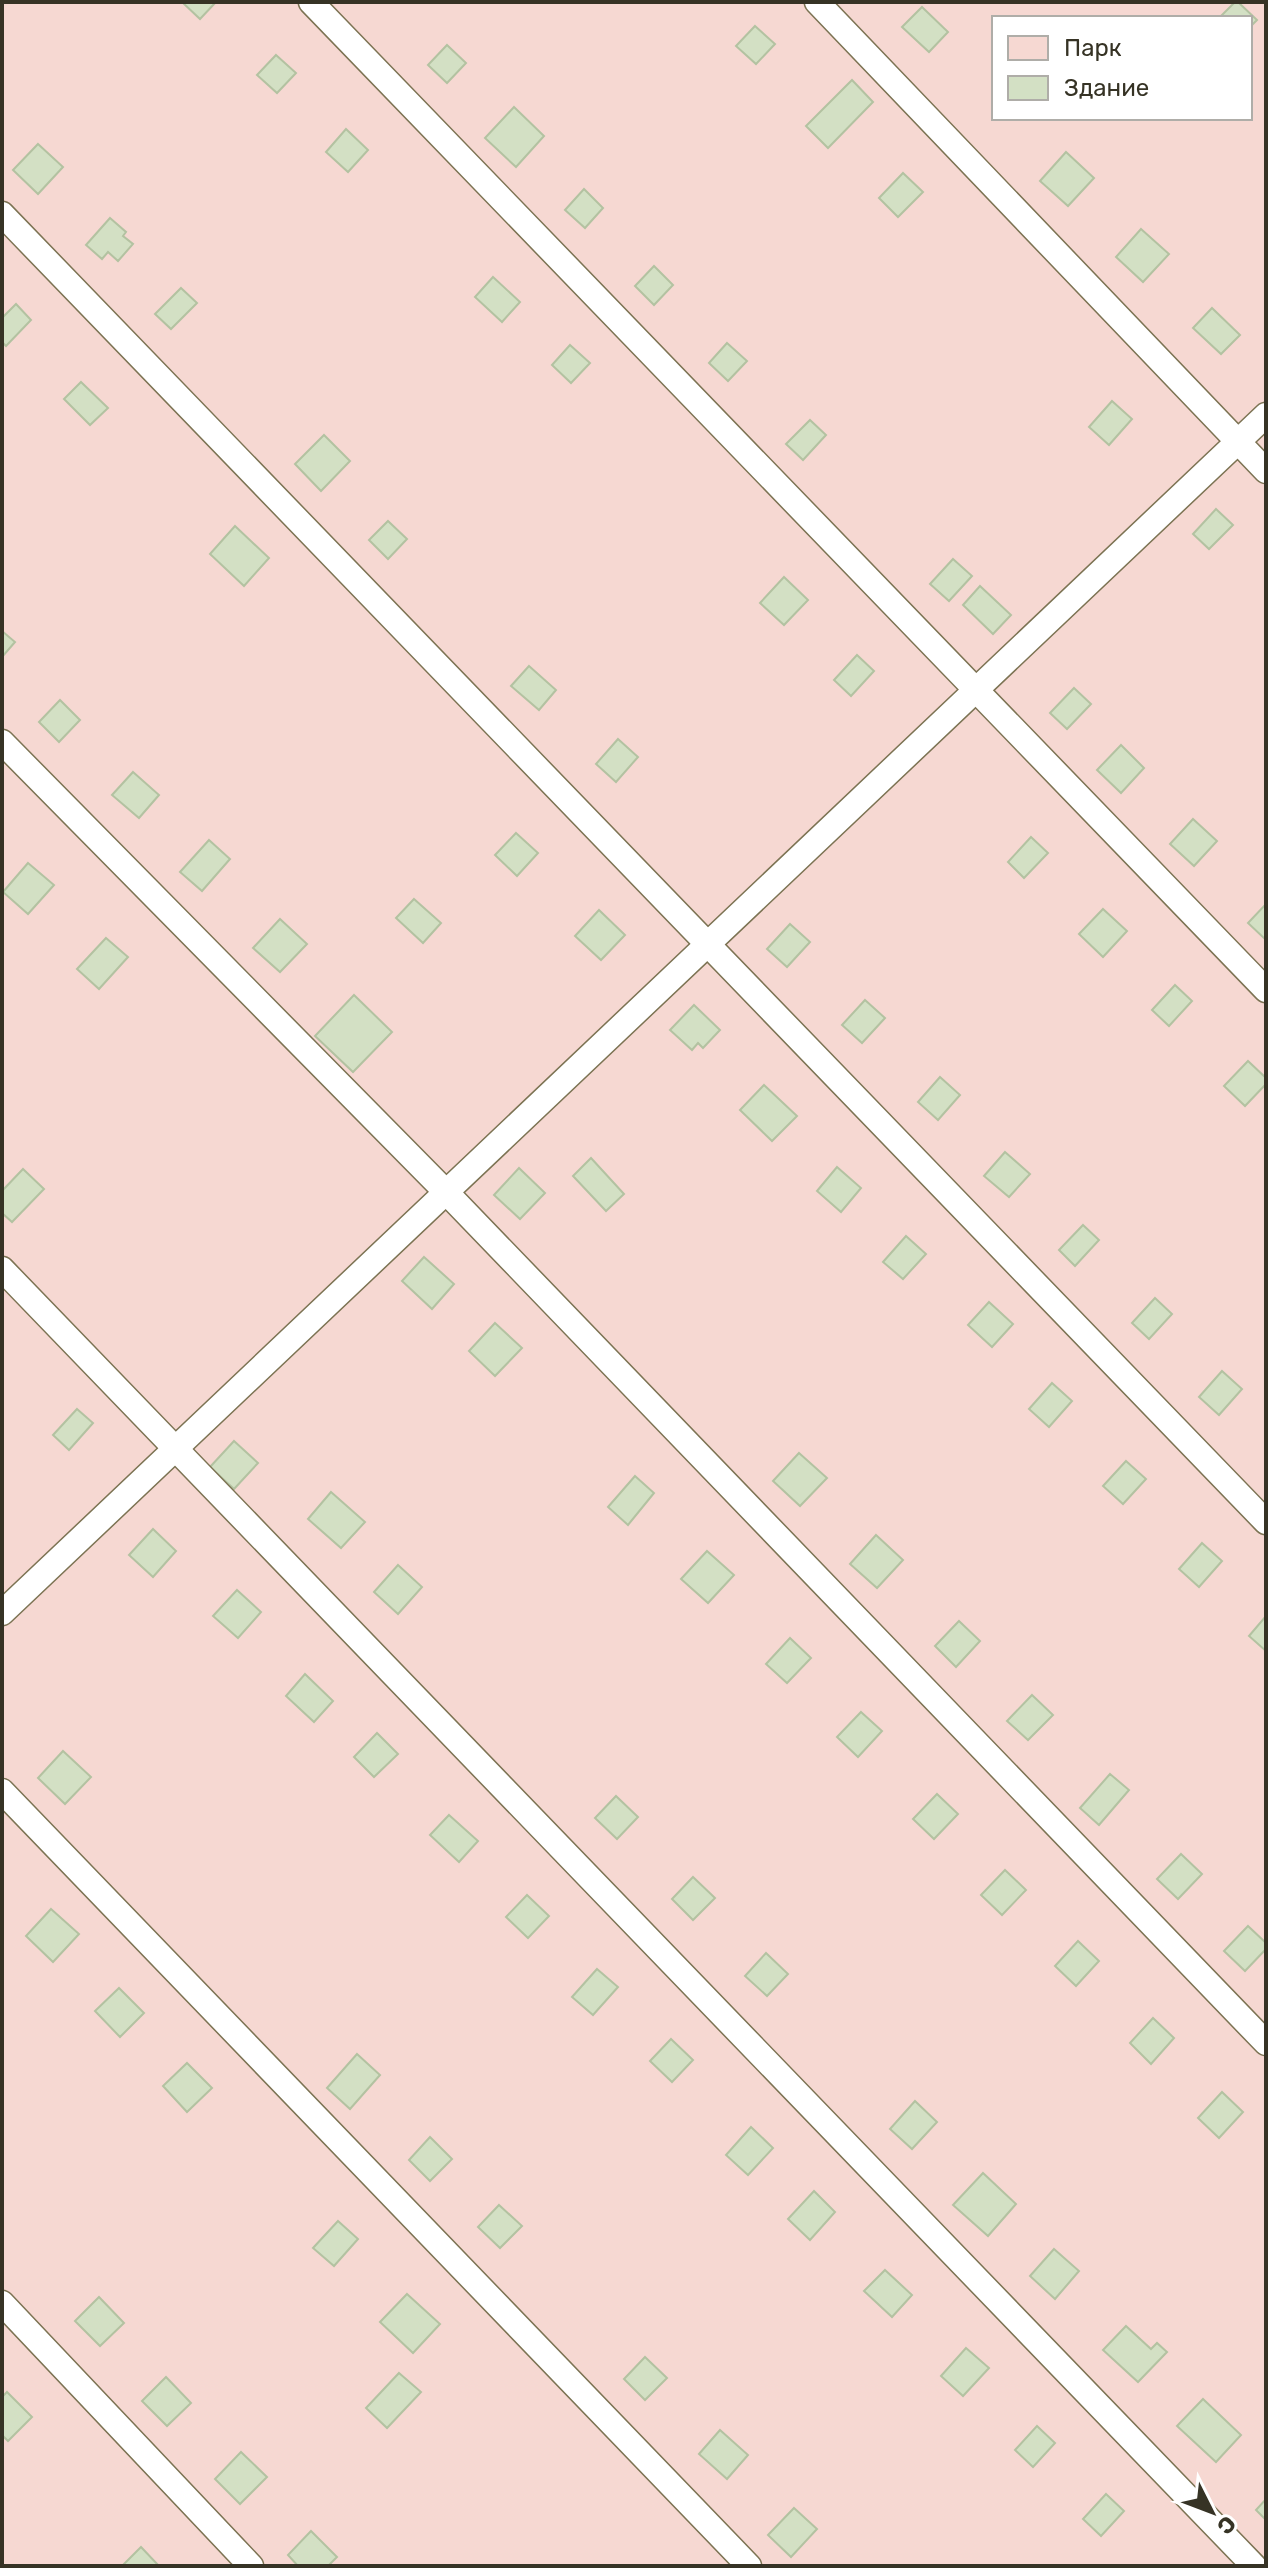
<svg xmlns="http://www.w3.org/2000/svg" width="1268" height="2568" viewBox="0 0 1268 2568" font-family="Rubik,sans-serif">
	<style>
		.green { fill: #f6d8d2; fill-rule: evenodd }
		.building { fill: #d3e0c4; stroke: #b3c2a1; stroke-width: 2 }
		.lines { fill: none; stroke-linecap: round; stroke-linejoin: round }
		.service-casing { stroke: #7c7353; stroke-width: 27 }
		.service { stroke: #fff; stroke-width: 24 }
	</style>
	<rect width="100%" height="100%" fill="#fff6d1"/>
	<path class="green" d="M2,2h1264v2564h-1264zM994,18h256v100h-256z"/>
	<g class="building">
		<path d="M182,2h34l-16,17z"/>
		<path d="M1235,2h3l19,18 -7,7v-9h-31z"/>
		<path d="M922,7l26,25 -19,20 -27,-25z"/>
		<path d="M755,26l20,18 -19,20 -20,-18z"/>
		<path d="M447,45l19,18 -19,20 -19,-18z"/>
		<path d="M276,55l20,18 -19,20 -20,-18z"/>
		<path d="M852,80l21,22 -45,46 -22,-22z"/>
		<path d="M514,107l30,29 -28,31 -31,-29z"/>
		<path d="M346,129l22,21 -20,22 -22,-20z"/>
		<path d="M38,144l25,23 -25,27 -25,-24z"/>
		<path d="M1066,152l28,26 -26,28 -28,-25z"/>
		<path d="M903,173l20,19 -25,25 -19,-19z"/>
		<path d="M584,189l19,19 -18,20 -20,-18z"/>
		<path d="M110,218l16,14 -3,4 10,8 -15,17 -10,-9 -6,7 -16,-14z"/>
		<path d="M1141,229l28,25 -26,28 -27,-25z"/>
		<path d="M654,266l19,19 -19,20 -19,-19z"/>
		<path d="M493,277l27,25 -18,20 -27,-25z"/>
		<path d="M181,288l16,15 -26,26 -16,-15z"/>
		<path d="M16,304l15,16 -25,26 -4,-4v-24z"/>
		<path d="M1212,308l28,27 -19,19 -28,-26z"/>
		<path d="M727,343l20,18 -19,20 -19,-18z"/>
		<path d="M570,345l20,18 -19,20 -19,-18z"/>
		<path d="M81,382l27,26 -18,17 -26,-26z"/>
		<path d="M1112,401l20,18 -23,26 -20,-18z"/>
		<path d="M810,420l16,15 -23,25 -17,-16z"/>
		<path d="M324,435l26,26 -29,30 -26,-27z"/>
		<path d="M1216,509l17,16 -24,24 -16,-15z"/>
		<path d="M388,521l19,18 -19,20 -19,-19z"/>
		<path d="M235,526l34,32 -25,28 -34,-32z"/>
		<path d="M953,559l19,17 -23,25 -19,-17z"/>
		<path d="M784,577l24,23 -24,25 -24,-22z"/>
		<path d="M980,586l31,29 -18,19 -30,-29z"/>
		<path d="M2,631l13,11 -13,15z"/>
		<path d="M857,655l17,16 -23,25 -17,-16z"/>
		<path d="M529,666l27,24 -17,20 -28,-24z"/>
		<path d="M1074,688l17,16 -24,25 -17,-16z"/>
		<path d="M60,700l20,20 -21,22 -20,-20z"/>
		<path d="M618,739l20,18 -22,25 -20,-18z"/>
		<path d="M1121,745l23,23 -23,25 -24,-23z"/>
		<path d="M133,772l26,23 -20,23 -27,-23z"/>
		<path d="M1193,819l24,22 -23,25 -24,-22z"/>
		<path d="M516,833l22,20 -21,23 -22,-21z"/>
		<path d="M1031,837l17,16 -24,25 -16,-16z"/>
		<path d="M209,840l21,19 -28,32 -22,-19z"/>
		<path d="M28,863l26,22 -26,29 -25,-22z"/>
		<path d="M414,899l27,24 -18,20 -27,-25z"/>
		<path d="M1266,904v36l-18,-17z"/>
		<path d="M1103,909l24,22 -24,26 -24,-23z"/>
		<path d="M599,910l26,25 -24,25 -26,-24z"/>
		<path d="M280,919l27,25 -27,28 -27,-24z"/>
		<path d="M790,924l20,18 -23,25 -20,-18z"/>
		<path d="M106,938l22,19 -29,32 -22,-20z"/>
		<path d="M1175,985l17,16 -23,25 -17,-16z"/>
		<path d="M354,995l38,37 -39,40 -38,-36z"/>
		<path d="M865,1000l20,18 -23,25 -20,-18z"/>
		<path d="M694,1005l26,25 -17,18 -5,-5 -6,7 -22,-20z"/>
		<path d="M1248,1061l18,17v6l-21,22 -21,-20z"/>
		<path d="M940,1077l20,18 -22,25 -20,-18z"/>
		<path d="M764,1085l33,31 -25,25 -32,-31z"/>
		<path d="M1005,1152l25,22 -21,23 -25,-21z"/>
		<path d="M591,1158l33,36 -18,17 -33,-35z"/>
		<path d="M837,1167l24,21 -20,24 -24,-21z"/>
		<path d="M519,1168l26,25 -25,26 -26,-24z"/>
		<path d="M23,1169l21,20 -32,33 -10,-9v-22z"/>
		<path d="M1083,1225l16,15 -24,26 -16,-16z"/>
		<path d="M906,1236l20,18 -23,25 -20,-17z"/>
		<path d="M424,1257l30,27 -22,25 -30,-28z"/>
		<path d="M1155,1298l17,16 -23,25 -17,-16z"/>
		<path d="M989,1302l24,22 -21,23 -24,-22z"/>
		<path d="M495,1323l27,25 -27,28 -26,-25z"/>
		<path d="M1222,1371l20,18 -23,26 -20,-18z"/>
		<path d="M1052,1383l20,18 -23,26 -20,-18z"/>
		<path d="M77,1409l16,14 -24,27 -16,-15z"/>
		<path d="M234,1441l24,22 -24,26 -24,-22z"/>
		<path d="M799,1453l28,25 -27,28 -27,-25z"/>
		<path d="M1126,1461l20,18 -23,25 -20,-18z"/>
		<path d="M635,1476l19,17 -26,32 -20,-18z"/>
		<path d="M331,1492l34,30 -24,26 -33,-29z"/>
		<path d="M153,1529l23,22 -23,26 -24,-22z"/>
		<path d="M876,1535l27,25 -26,28 -27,-24z"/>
		<path d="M1202,1543l20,18 -23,26 -20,-18z"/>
		<path d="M707,1551l27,24 -26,28 -27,-24z"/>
		<path d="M398,1565l24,22 -24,27 -24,-22z"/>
		<path d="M237,1590l24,22 -23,26 -25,-22z"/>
		<path d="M1266,1616v35l-17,-15z"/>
		<path d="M959,1621l21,20 -24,26 -21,-21z"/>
		<path d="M790,1638l21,20 -24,25 -21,-19z"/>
		<path d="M305,1674l28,27 -19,21 -28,-26z"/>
		<path d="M1032,1695l21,20 -25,25 -21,-19z"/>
		<path d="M861,1712l21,19 -24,26 -21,-20z"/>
		<path d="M377,1733l21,21 -24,23 -20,-20z"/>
		<path d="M63,1751l28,26 -26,27 -27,-26z"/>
		<path d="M1110,1774l19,16 -30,35 -19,-17z"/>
		<path d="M937,1794l21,20 -24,25 -21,-20z"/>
		<path d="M616,1796l22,21 -21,22 -22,-21z"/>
		<path d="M449,1815l29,26 -19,21 -29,-27z"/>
		<path d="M1181,1854l21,20 -24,25 -21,-20z"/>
		<path d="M1005,1870l21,20 -24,25 -21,-20z"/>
		<path d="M693,1877l22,21 -22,22 -21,-21z"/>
		<path d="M527,1895l22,21 -21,22 -22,-21z"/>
		<path d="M51,1909l28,25 -26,28 -27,-26z"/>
		<path d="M1248,1926l18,17v6l-21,22 -21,-20z"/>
		<path d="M1078,1941l21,20 -23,25 -21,-20z"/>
		<path d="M766,1953l22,21 -21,22 -22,-20z"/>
		<path d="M597,1969l21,18 -25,28 -21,-18z"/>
		<path d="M119,1988l25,25 -24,24 -25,-26z"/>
		<path d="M1153,2018l21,20 -23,26 -21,-21z"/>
		<path d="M671,2039l22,21 -21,22 -22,-21z"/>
		<path d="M357,2054l23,21 -30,34 -23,-21z"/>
		<path d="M187,2063l25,25 -25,24 -24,-26z"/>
		<path d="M1222,2092l21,20 -24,26 -21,-20z"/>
		<path d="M915,2101l22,21 -25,27 -22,-20z"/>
		<path d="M751,2127l22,21 -25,27 -22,-20z"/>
		<path d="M430,2137l22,22 -22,22 -21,-21z"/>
		<path d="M983,2173l33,31 -28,32 -35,-31z"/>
		<path d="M814,2191l21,21 -25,28 -22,-21z"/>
		<path d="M499,2205l23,21 -22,22 -22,-21z"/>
		<path d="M338,2221l20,18 -24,27 -21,-18z"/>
		<path d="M1054,2249l25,22 -24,28 -25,-23z"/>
		<path d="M885,2270l27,25 -20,22 -28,-26z"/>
		<path d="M407,2294l33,30 -27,29 -33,-31z"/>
		<path d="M99,2297l25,26 -24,23 -25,-25z"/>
		<path d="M1126,2326l25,23 6,-6 10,9 -29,30 -35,-32z"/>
		<path d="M966,2348l23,20 -26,28 -22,-20z"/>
		<path d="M645,2357l22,21 -22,22 -21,-21z"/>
		<path d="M399,2373l22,19 -34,36 -21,-20z"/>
		<path d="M166,2377l25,26 -24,23 -25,-25z"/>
		<path d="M7,2392l25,25 -24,24 -6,-6v-38z"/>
		<path d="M1203,2399l38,36 -25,27 -39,-36z"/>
		<path d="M1037,2426l18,17 -22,24 -18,-17z"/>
		<path d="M720,2430l28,25 -21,24 -28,-25z"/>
		<path d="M241,2452l26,25 -27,27 -25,-25z"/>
		<path d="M1106,2494l18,17 -23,25 -18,-17z"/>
		<path d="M1266,2499v21l-10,-10z"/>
		<path d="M794,2508l23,21 -26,28 -23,-22z"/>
		<path d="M311,2531l26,26 -9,9h-30l-10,-11z"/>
		<path d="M141,2547l18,19h-37z"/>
	</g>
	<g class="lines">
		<defs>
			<g id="service">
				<path d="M311,2l955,988"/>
				<path d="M817,2l449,469"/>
				<path d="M2,214l1264,1308"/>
				<path d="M2,742l444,450 820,851"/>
				<path d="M2,1269l1252,1297"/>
				<path d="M2,1613l1264,-1198"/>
				<path d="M2,1791l747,775"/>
				<path d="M2,2303l249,263"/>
			</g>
		</defs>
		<use href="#service" class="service-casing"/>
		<use href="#service" class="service"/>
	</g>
	<rect width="1268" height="2568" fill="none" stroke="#363325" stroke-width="8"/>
	<rect x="992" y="16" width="260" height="104" fill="#ffffff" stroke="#afada8" stroke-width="2"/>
	<rect x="1008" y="36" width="40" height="24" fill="#f6d8d2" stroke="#afada8" stroke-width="2"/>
	<text x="1064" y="56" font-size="24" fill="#363325">Парк</text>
	<rect x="1008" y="76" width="40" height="24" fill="#d3e0c4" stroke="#afada8" stroke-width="2"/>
	<text x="1064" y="96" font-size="24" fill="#363325">Здание</text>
	<g transform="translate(1212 2512) rotate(132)" stroke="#ffffff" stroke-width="6" paint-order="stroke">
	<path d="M0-6L14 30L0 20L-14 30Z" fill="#363325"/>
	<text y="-12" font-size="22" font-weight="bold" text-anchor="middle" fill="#363325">С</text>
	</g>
</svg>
